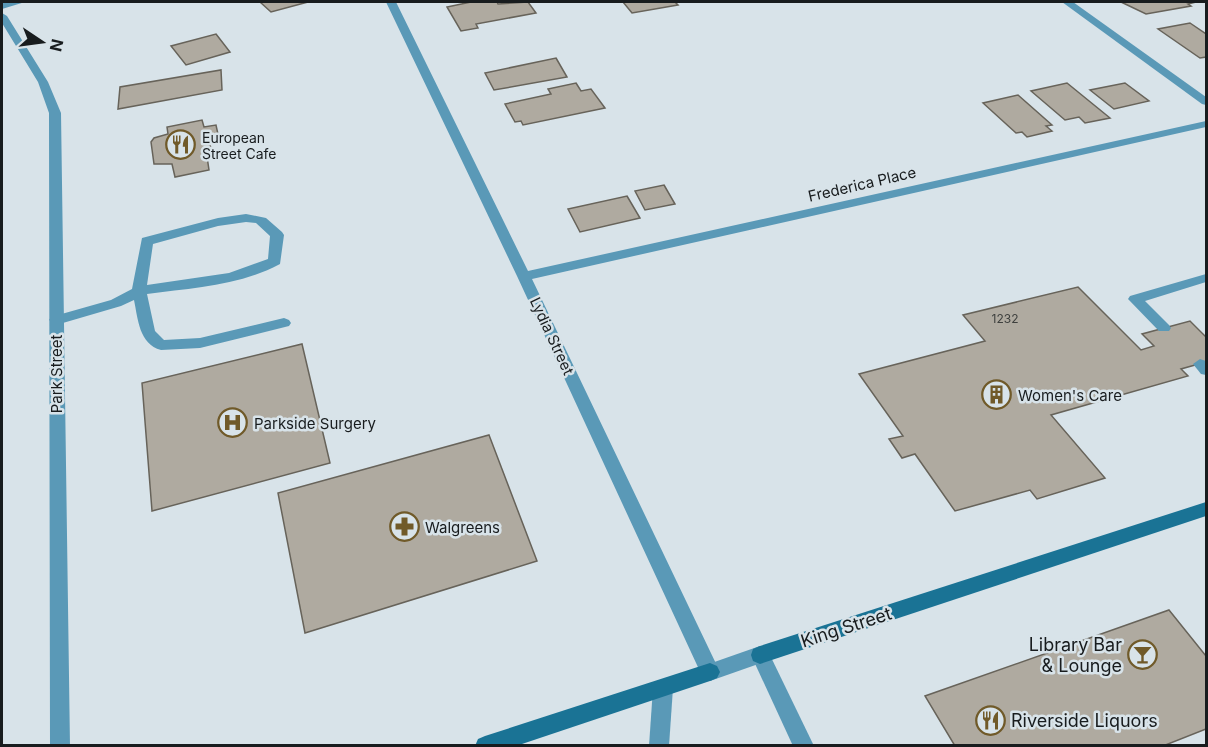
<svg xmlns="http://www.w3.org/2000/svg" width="1208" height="747" viewBox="0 0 1208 747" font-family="Inter,sans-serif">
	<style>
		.building { fill: #afaaa0; stroke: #67635a; stroke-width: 1.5 }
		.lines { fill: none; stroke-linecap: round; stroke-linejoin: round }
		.service { fill: #5a99b7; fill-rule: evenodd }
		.minor { fill: #5a99b7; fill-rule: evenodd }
		.tertiary { fill: #5a99b7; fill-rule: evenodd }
		.secondary { fill: #1a7395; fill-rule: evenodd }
		.labels { text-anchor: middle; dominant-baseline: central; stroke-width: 5; stroke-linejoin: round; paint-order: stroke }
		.number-label { font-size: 12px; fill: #3e403e }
		.far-poi-label { font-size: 14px; fill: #181c1e; stroke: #d8e3e9; text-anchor: start }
		.street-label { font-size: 15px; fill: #181c1e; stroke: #d8e3e9 }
		.poi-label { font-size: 15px; fill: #181c1e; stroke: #d8e3e9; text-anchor: start }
		.near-street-label { font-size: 18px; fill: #181c1e; stroke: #d8e3e9 }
		.near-poi-label { font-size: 18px; fill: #181c1e; stroke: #d8e3e9; text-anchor: end }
	</style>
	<rect width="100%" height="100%" fill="#d8e3e9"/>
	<g class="building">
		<path d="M260,2h48l-37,10z"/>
		<path d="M471,2h26l1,2 30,-2 8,11 -60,11 2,4 -17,3 -14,-24z"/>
		<path d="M623,2h52l3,3 -46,8z"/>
		<path d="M1121,2h75l-8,2 3,2 -45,8z"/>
		<path d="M1190,23l16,11v23l-6,1 -42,-29z"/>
		<path d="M216,34l14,18 -44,13 -15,-19z"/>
		<path d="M556,58l11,19 -73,13 -9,-17z"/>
		<path d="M221,70l1,20 -104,19 2,-22z"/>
		<path d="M576,83l5,8 10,-2 14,19 -82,17 -2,-4 -6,1 -10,-18 46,-10 -3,-5z"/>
		<path d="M1067,83l43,35 -25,5 -6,-6 -14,3 -34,-29z"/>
		<path d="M1125,83l24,18 -35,8 -24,-19z"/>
		<path d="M1018,95l34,30 -6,1 6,5 -25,6 -5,-5 -6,1 -33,-30z"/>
		<path d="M202,120l2,7 12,-2 3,14 -10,2 2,8 -5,1 3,20 -34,7 -3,-13h-18l-3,-22 3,-4 14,-4 -1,-7z"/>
		<path d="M664,185l11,19 -30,6 -10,-19z"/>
		<path d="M627,196l13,22 -60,14 -12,-23z"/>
		<path d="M1078,287l63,63 13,-4 -12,-12 48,-13 16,16v25l-25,7 7,7 -137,39 54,63 -68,21 -7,-9 -75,21 -40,-57 -13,4 -13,-19 14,-3 -44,-62 126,-33 -22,-26z"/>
		<path d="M302,344l28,119 -178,48 -10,-128z"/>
		<path d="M489,435l48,126 -232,72 -27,-140z"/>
		<path d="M1169,610l37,46v73l-43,17h-208l-30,-50z"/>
	</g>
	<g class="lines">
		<g class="service">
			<path d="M9,2h16l-23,7v-6z"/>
			<path d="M246,214l20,4 16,14 2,3 -4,29c-41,22 -88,24 -133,30l8,37 9,9 36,-2 84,-20 5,2 2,3 -2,3 -89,22 -39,2c-22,-6 -23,-31 -27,-50l-13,6 -65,19 -7,-5 2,-3 60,-17 21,-11 10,-51 76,-20zM246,222l10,1 14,13 -2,23 -39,14 -82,12 6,-41 65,-18z"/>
			<path d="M1206,274v8l-61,19 24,24 2,3 -2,3h-10l-31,-32 2,-3z"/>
			<path d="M1200,359l6,2v14l-5,-1 -8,-10z"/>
			<path d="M663,679l7,3 3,6 -4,58h-20l4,-58 3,-6z"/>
		</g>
		<g class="minor">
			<path d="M386,2h10l132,269 678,-150v6l-674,152 188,393 -3,6 -7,3 -7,-3 -186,-402z"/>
			<path d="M1062,2h11l133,95v8l-4,-1z"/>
			<path d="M760,646l7,3 47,97h-21l-42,-91 2,-6z"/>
		</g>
		<g class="tertiary">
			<path d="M2,13l5,3 41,66 13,31 9,633h-20l-1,-633 -11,-31 -36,-59z"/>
			<path d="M760,646l7,3 2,6 -2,6 -57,20 -7,-3 -3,-6 3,-6z"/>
		</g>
		<g class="secondary">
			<path d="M1206,502v14l-446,148 -7,-3 -2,-6 2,-6 7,-3z"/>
			<path d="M710,663l7,3 3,6 -3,6 -7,3 -194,65h-41l3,-7 7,-3z"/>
		</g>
	</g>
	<defs>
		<symbol id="restaurant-ring" viewBox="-11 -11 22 22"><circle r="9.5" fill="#d8e3e9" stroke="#705a29" stroke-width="1.5"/><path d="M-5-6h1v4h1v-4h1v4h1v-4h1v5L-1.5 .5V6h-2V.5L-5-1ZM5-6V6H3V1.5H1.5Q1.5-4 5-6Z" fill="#705a29"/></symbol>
		<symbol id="building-ring" viewBox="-11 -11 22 22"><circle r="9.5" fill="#d8e3e9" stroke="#705a29" stroke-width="1.5"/><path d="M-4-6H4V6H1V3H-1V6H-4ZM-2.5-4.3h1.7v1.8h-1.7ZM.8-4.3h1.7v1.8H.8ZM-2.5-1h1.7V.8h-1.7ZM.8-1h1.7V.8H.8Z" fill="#705a29"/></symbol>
		<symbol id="hospital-ring" viewBox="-11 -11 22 22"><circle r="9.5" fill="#d8e3e9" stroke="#705a29" stroke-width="1.5"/><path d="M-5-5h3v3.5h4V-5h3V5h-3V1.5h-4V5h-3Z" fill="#705a29"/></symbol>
		<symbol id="pharmacy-ring" viewBox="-11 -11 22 22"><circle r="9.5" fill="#d8e3e9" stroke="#705a29" stroke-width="1.5"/><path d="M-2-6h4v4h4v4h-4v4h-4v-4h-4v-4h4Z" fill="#705a29"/></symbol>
		<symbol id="bar-ring" viewBox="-11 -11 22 22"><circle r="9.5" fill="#d8e3e9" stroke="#705a29" stroke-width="1.5"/><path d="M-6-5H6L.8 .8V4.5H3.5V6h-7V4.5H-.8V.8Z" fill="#705a29"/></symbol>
	</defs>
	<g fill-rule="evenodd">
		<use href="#restaurant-ring" x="164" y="128" width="33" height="33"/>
		<use href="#building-ring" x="980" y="378" width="33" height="33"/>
		<use href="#hospital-ring" x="216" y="406" width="33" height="33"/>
		<use href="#pharmacy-ring" x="388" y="510" width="33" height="33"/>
		<use href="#bar-ring" x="1126" y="638" width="33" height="33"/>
		<use href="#restaurant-ring" x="974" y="704" width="33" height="33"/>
	</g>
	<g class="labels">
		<g class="number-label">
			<text x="1005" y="318">1232</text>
		</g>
		<g class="far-poi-label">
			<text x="202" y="137">European<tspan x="202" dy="16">Street Cafe</tspan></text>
		</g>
		<g class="street-label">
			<text transform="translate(862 184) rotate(-13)">Frederica Place</text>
			<text transform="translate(552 336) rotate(65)">Lydia Street</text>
			<text transform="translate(56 374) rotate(-90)">Park Street</text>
		</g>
		<g class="poi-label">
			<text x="1018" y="395">Women's Care</text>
			<text x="254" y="423">Parkside Surgery</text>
			<text x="425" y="527">Walgreens</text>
		</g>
		<g class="near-street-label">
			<text transform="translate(846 627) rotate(-18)">King Street</text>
		</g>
		<g class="near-poi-label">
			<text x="1122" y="644">Library Bar<tspan x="1122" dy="21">&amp; Lounge</tspan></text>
			<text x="1011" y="720" text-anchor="start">Riverside Liquors</text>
		</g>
	</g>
	<rect width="1208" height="747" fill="none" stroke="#181c1e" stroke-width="6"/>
	<g transform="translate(42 42) rotate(103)" stroke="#d8e3e9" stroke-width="4.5" paint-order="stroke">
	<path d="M0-4.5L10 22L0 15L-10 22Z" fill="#181c1e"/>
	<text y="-9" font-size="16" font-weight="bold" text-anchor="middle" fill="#181c1e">N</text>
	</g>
</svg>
